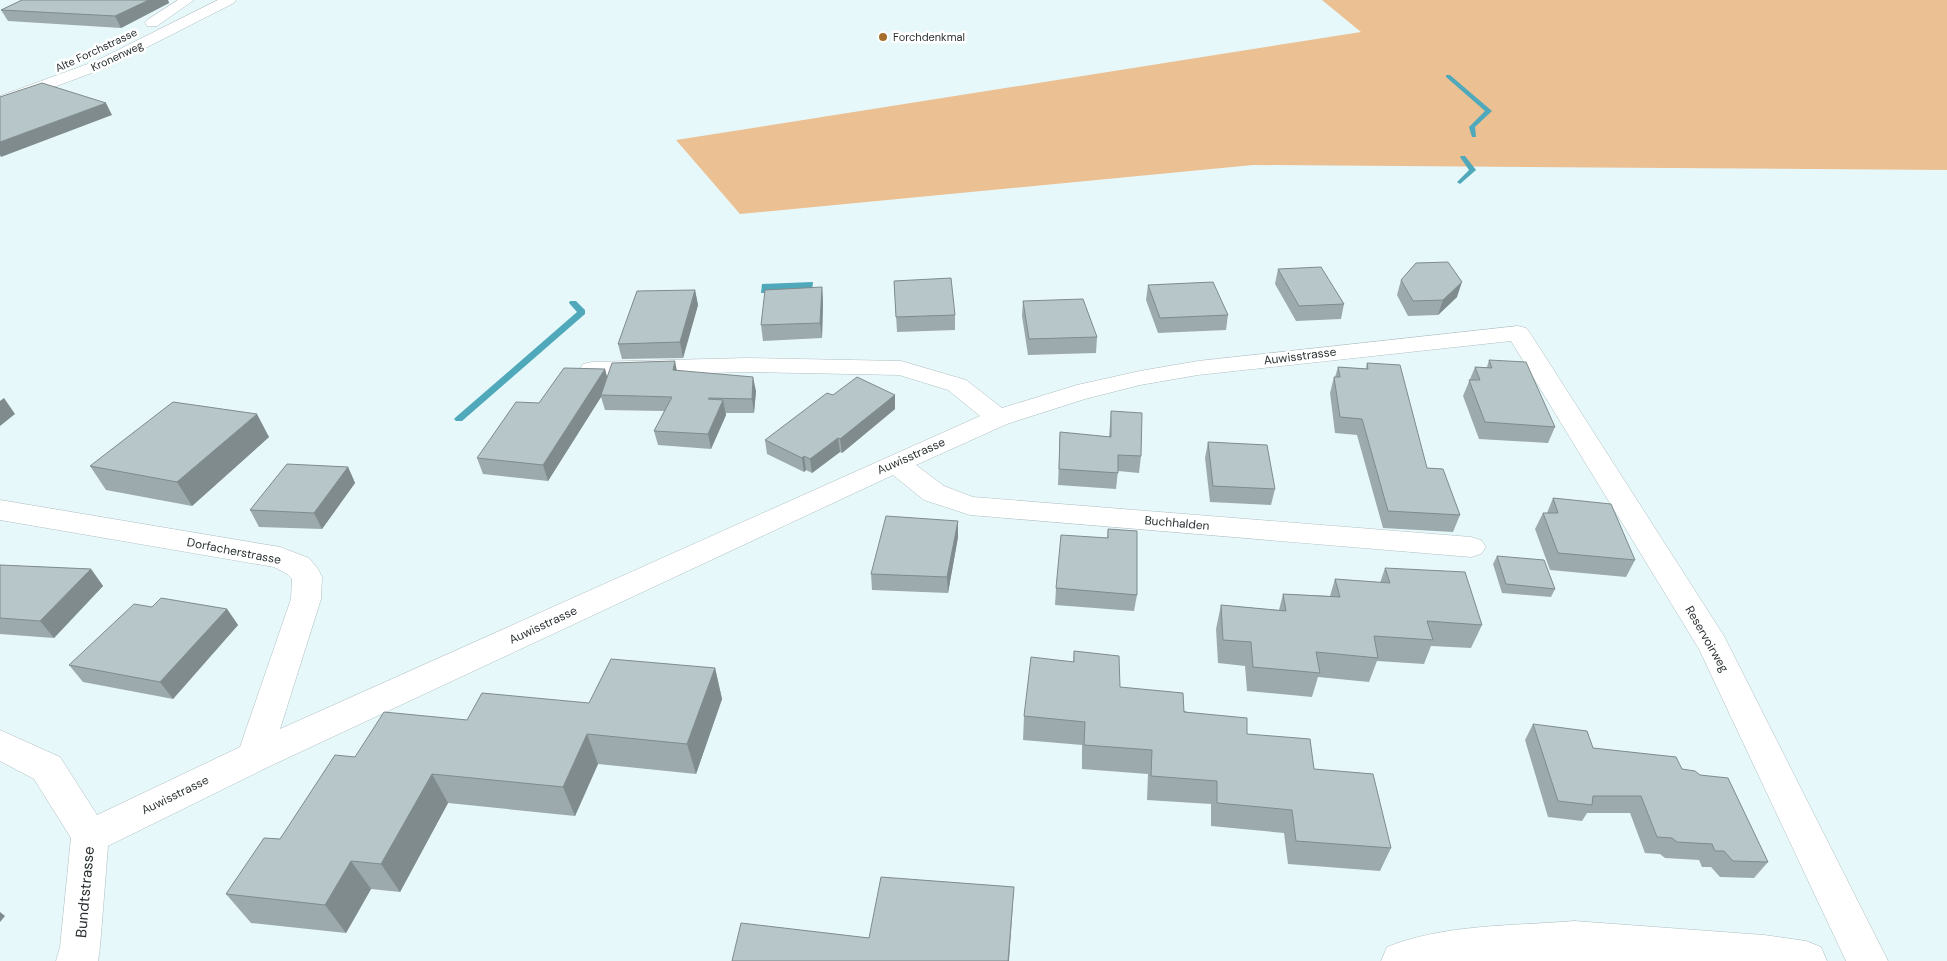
<svg xmlns="http://www.w3.org/2000/svg" width="1947" height="961" viewBox="0 0 1947 961" font-family="'DM Sans',sans-serif">
	<style>
		.green { fill: #ebc093 }
		.water { fill: #4fa9ba }
		.lines { fill: none; stroke-linecap: round; stroke-linejoin: round }
		.stream { fill: #4fa9ba; fill-rule: evenodd }
		.minor-casing { stroke: #aebec1; stroke-width: 1 }
		.minor { fill: #fff; fill-rule: evenodd }
		.wall { fill: #9daaad }
		.shaded-wall { fill: #7f8b8d }
		.building { fill: #b6c6c9; stroke: #7f8b8d }
		.poi-dot { fill: #a66e2b; stroke: #fff; stroke-width: 2 }
		.labels { text-anchor: middle; dominant-baseline: central; stroke-width: 5; stroke-linejoin: round; paint-order: stroke }
		.far-poi-label { font-size: 11px; fill: #2b3233; stroke: #fff; text-anchor: start }
		.far-street-label { font-size: 11px; fill: #2b3233; stroke: #fff }
		.street-label { font-size: 12px; fill: #2b3233; stroke: #fff }
		.near-street-label { font-size: 15px; fill: #2b3233; stroke: #fff }
	</style>
	<rect width="100%" height="100%" fill="#e7f8fb"/>
	<path class="green" d="M1322,0h625v170l-694,-5 -513,49 -64,-74 685,-108z"/>
	<path class="water" d="M813,282l-1,9 -51,2 1,-9z"/>
	<g class="lines">
		<g class="stream">
			<path d="M1446,75h4l42,36 -17,16 1,10h-4l-3,-10 16,-16 -39,-34z"/>
			<path d="M1461,156h4l11,14 -16,14 -3,-2 12,-12 -9,-13z"/>
			<path d="M570,301h6l9,9v4l-123,107h-6l-2,-2 2,-2 121,-105 -8,-9z"/>
		</g>
		<defs>
			<g id="minor">
				<path d="M178,0h16l-37,26h-10l-2,-3 2,-3z"/>
				<path d="M218,0h18l-2,3 -126,64 -108,40v-11l96,-35z"/>
				<path d="M1518,326l8,2 4,5 194,303 164,325h-42l-147,-312 -188,-308 -313,34 -58,10 -55,14 -78,25 -91,41 28,21 29,11 498,40 10,3 5,7 -5,7 -10,3 -501,-42 -46,-15 -31,-25 -627,293 -158,78 -8,101 -2,14h-42l4,-14 11,-109 -37,-59 -34,-18v-31l60,27 37,58 143,-68 51,-148 1,-20 -5,-5 -13,-7 -274,-47v-20l280,47 29,11 9,11 4,8 -1,22 -41,130 700,-313 -32,-26 -49,-15 -152,-3 -155,4 -9,-2 -3,-5 3,-5 9,-2 155,-4 154,3 65,19 36,28 75,-23 63,-14 58,-10z"/>
				<path d="M1574,921l190,14 42,6 15,6 6,14h-446l6,-14c57,-23 127,-21 187,-26z"/>
			</g>
		</defs>
		<use href="#minor" class="minor-casing"/>
		<use href="#minor" class="minor"/>
	</g>
	<g class="wall">
		<path d="M22,0h146l1,3 -48,25 -113,-7 -7,-11z"/>
		<path d="M1278,269l66,35 -3,15 -45,2 -21,-37z"/>
		<path d="M1401,280l56,17 -19,18 -30,1 -11,-21z"/>
		<path d="M894,281l61,34v15l-58,2z"/>
		<path d="M1148,285l80,30 -2,15 -68,3 -12,-33z"/>
		<path d="M822,287l1,15 -1,36 -59,3 -2,-16z"/>
		<path d="M695,290l3,15 -15,53 -61,1 -4,-15z"/>
		<path d="M1023,301l74,36 -1,16 -68,2 -6,-39z"/>
		<path d="M1489,360l66,67 -7,16 -69,-4 -16,-43 12,-29h12z"/>
		<path d="M1367,363l60,105 33,47 -7,17 -70,-4 -26,-93 -22,-2 -5,-40 4,-16h1l3,-10 28,2z"/>
		<path d="M605,369l2,8 70,-7 79,21 -2,22h-28v2l-15,34 -53,-4 -4,-14 10,-20 -59,-1 -4,-13 -53,84 -65,-7 -6,-16 62,-55z"/>
		<path d="M833,395h62v14l-53,44 -2,-1 -28,21 -6,-3 -2,2 -37,-18 -2,-14z"/>
		<path d="M1111,411l30,45 -2,17 -21,-2 -2,18 -58,-4 2,-53 49,5z"/>
		<path d="M269,437l-77,69 -86,-16 -16,-24z"/>
		<path d="M1208,442l67,47 -4,16 -61,-3 -5,-44z"/>
		<path d="M348,467l7,16 -33,46 -63,-2 -9,-17z"/>
		<path d="M1553,498l82,62 -9,17 -76,-7 -15,-41 8,-16h4z"/>
		<path d="M958,521v16l-10,56 -76,-3 -1,-16z"/>
		<path d="M1108,529l29,66 -3,16 -79,-6 1,-17 51,-50z"/>
		<path d="M1497,556l58,33 -4,8 -49,-4 -9,-29z"/>
		<path d="M0,565l91,4 12,17 -49,52 -54,-4z"/>
		<path d="M1385,568l97,57 -11,23 -40,-2 -7,18 -47,-3 -8,21 -51,-5 -6,20 -65,-6 -2,-25 -27,-3 -2,-34 5,-24 58,5 4,-16 47,2 5,-17 45,4z"/>
		<path d="M152,607l75,2 11,16 -65,74 -90,-17 -14,-17z"/>
		<path d="M1074,651l46,36 127,47 67,35 77,79 -11,23 -92,-7 -4,-31 -73,-7v-22l-64,-4 1,-26 -66,-5v-24l-59,-5 1,-24 49,-54z"/>
		<path d="M715,668l7,31 -26,75 -98,-10 -23,52 -127,-13 -48,89 -29,-3 -25,44 -95,-10 -25,-29 54,-55 75,-82 112,-37 122,-17z"/>
		<path d="M1533,724l60,24 89,21 86,93 -14,16 -34,-1 -9,-10h-9l-3,-7 -34,-2 -5,-4 -15,-1 -15,-40h-43l-5,8 -34,-4 -23,-77z"/>
	</g>
	<g class="shaded-wall">
		<path d="M149,0h19l1,3 -48,25 -6,-12z"/>
		<path d="M106,103l6,12 -111,42 -1,-2v-13z"/>
		<path d="M1462,282l-5,15 -19,18 5,-15z"/>
		<path d="M822,287l1,15 -1,36 -2,-15z"/>
		<path d="M695,290l3,15 -15,53 -3,-16z"/>
		<path d="M675,361l3,15 -5,-6z"/>
		<path d="M605,369l4,16 -8,10v2l-53,84 -5,-16z"/>
		<path d="M753,377l3,14 -2,22 -2,-14z"/>
		<path d="M895,395v14l-53,44 -2,-14z"/>
		<path d="M4,398l11,16 -15,12v-25z"/>
		<path d="M723,400l3,15 -15,34 -3,-15z"/>
		<path d="M257,414l12,23 -77,69 -15,-24z"/>
		<path d="M838,438l2,14 -28,21 -2,-14z"/>
		<path d="M804,456l2,14 -2,2 -2,-14z"/>
		<path d="M348,467l7,16 -33,46 -8,-16z"/>
		<path d="M958,521v16l-10,56 -1,-16z"/>
		<path d="M91,569l12,17 -49,52 -14,-17z"/>
		<path d="M227,609l11,16 -65,74 -13,-17z"/>
		<path d="M715,668l7,31 -26,75 -9,-30z"/>
		<path d="M587,734l11,30 -23,52 -12,-29z"/>
		<path d="M432,774l16,29 -48,89 -19,-28z"/>
		<path d="M351,861l20,28 -25,44 -21,-28z"/>
		<path d="M1014,887l-5,74h-1z"/>
		<path d="M0,912l5,4 -5,6z"/>
	</g>
	<g class="building">
		<path d="M22,0h127l-34,16 -114,-6z"/>
		<path d="M42,83l64,20 -106,39v-45z"/>
		<path d="M1448,262l14,20 -19,18 -30,1 -12,-21 15,-17z"/>
		<path d="M1321,267l23,37 -45,2 -21,-37z"/>
		<path d="M951,278l4,37 -59,2 -2,-36z"/>
		<path d="M1213,282l15,33 -68,3 -12,-33z"/>
		<path d="M822,287l-2,36 -59,2 4,-35z"/>
		<path d="M695,290l-15,52 -62,2 19,-53z"/>
		<path d="M1083,299l14,38 -68,2 -6,-38z"/>
		<path d="M1489,360l37,2 29,65 -70,-5 -16,-42h11l-5,-13 17,1z"/>
		<path d="M675,361l-2,9 80,7 -1,22 -43,-1 -1,1 15,1 -15,34 -54,-3 18,-34 -71,-2 11,-32z"/>
		<path d="M1367,363l33,2 27,103 16,1 17,46 -72,-4 -26,-92 -22,-2 -6,-40h6l-2,-10 30,2z"/>
		<path d="M564,368l41,1 -62,96 -66,-7 39,-56 23,1z"/>
		<path d="M857,377l38,18 -55,44 -2,-1 -28,21 -6,-3 -2,2 -37,-18 62,-47 6,2z"/>
		<path d="M173,402l84,12 -80,68 -87,-16z"/>
		<path d="M1111,411l31,2 -1,43 -23,-1v18l-59,-4 1,-37 51,5z"/>
		<path d="M1208,442l59,3 8,44 -62,-3z"/>
		<path d="M287,464l61,3 -34,46 -64,-3z"/>
		<path d="M1553,498l58,6 24,56 -77,-7 -15,-40h15z"/>
		<path d="M886,516l72,5 -11,56 -76,-3z"/>
		<path d="M1108,529l29,2v64l-81,-7 5,-53 47,3z"/>
		<path d="M1497,556l47,4 11,29 -49,-5z"/>
		<path d="M0,565l91,4 -51,52 -40,-3z"/>
		<path d="M1385,568l80,4 17,53 -55,-4 6,19 -59,-4 4,22 -62,-6 4,21 -67,-6 -2,-25 -28,-2 -2,-35 65,6 -3,-17 57,3 -5,-18 55,4z"/>
		<path d="M161,598l66,11 -67,73 -91,-17 65,-61 18,3z"/>
		<path d="M1074,651l45,5 1,31 63,6 1,19 63,6v16l63,5 4,30 59,5 18,74 -95,-7 -4,-31 -75,-7v-22l-66,-5 1,-26 -68,-5 1,-23 -61,-6 7,-59 43,5z"/>
		<path d="M611,659l104,9 -28,76 -100,-10 -24,53 -131,-13 -51,90 -30,-3 -26,44 -99,-11 38,-56 16,1 55,-84 20,2 29,-45 83,8 15,-27 107,10z"/>
		<path d="M1533,724l54,7 6,17 83,9 6,12 13,2 5,4 28,3 40,84 -35,-1 -9,-10h-9l-3,-7 -35,-2 -5,-4 -15,-1 -16,-41h-48l-1,9 -34,-4z"/>
		<path d="M881,877l133,10 -6,74h-276l9,-38 128,15z"/>
	</g>
	<circle class="poi-dot" cx="883" cy="37" r="5"/>
	<g class="labels">
		<g class="far-poi-label">
			<text x="893" y="37">Forchdenkmal</text>
		</g>
		<g class="far-street-label">
			<text transform="translate(96 50) rotate(-25)">Alte Forchstrasse</text>
			<text transform="translate(117 56) rotate(-25)">Kronenweg</text>
		</g>
		<g class="street-label">
			<text transform="translate(1300 356) rotate(-7)">Auwisstrasse</text>
			<text transform="translate(911 456) rotate(-24)">Auwisstrasse</text>
			<text transform="translate(1177 523) rotate(5)">Buchhalden</text>
			<text transform="translate(234 551) rotate(11)">Dorfacherstrasse</text>
			<text transform="translate(543 625) rotate(-25)">Auwisstrasse</text>
			<text transform="translate(1707 639) rotate(60)">Reservoirweg</text>
			<text transform="translate(175 795) rotate(-26)">Auwisstrasse</text>
		</g>
		<g class="near-street-label">
			<text transform="translate(85 892) rotate(-85)">Bundtstrasse</text>
		</g>
	</g>
</svg>
